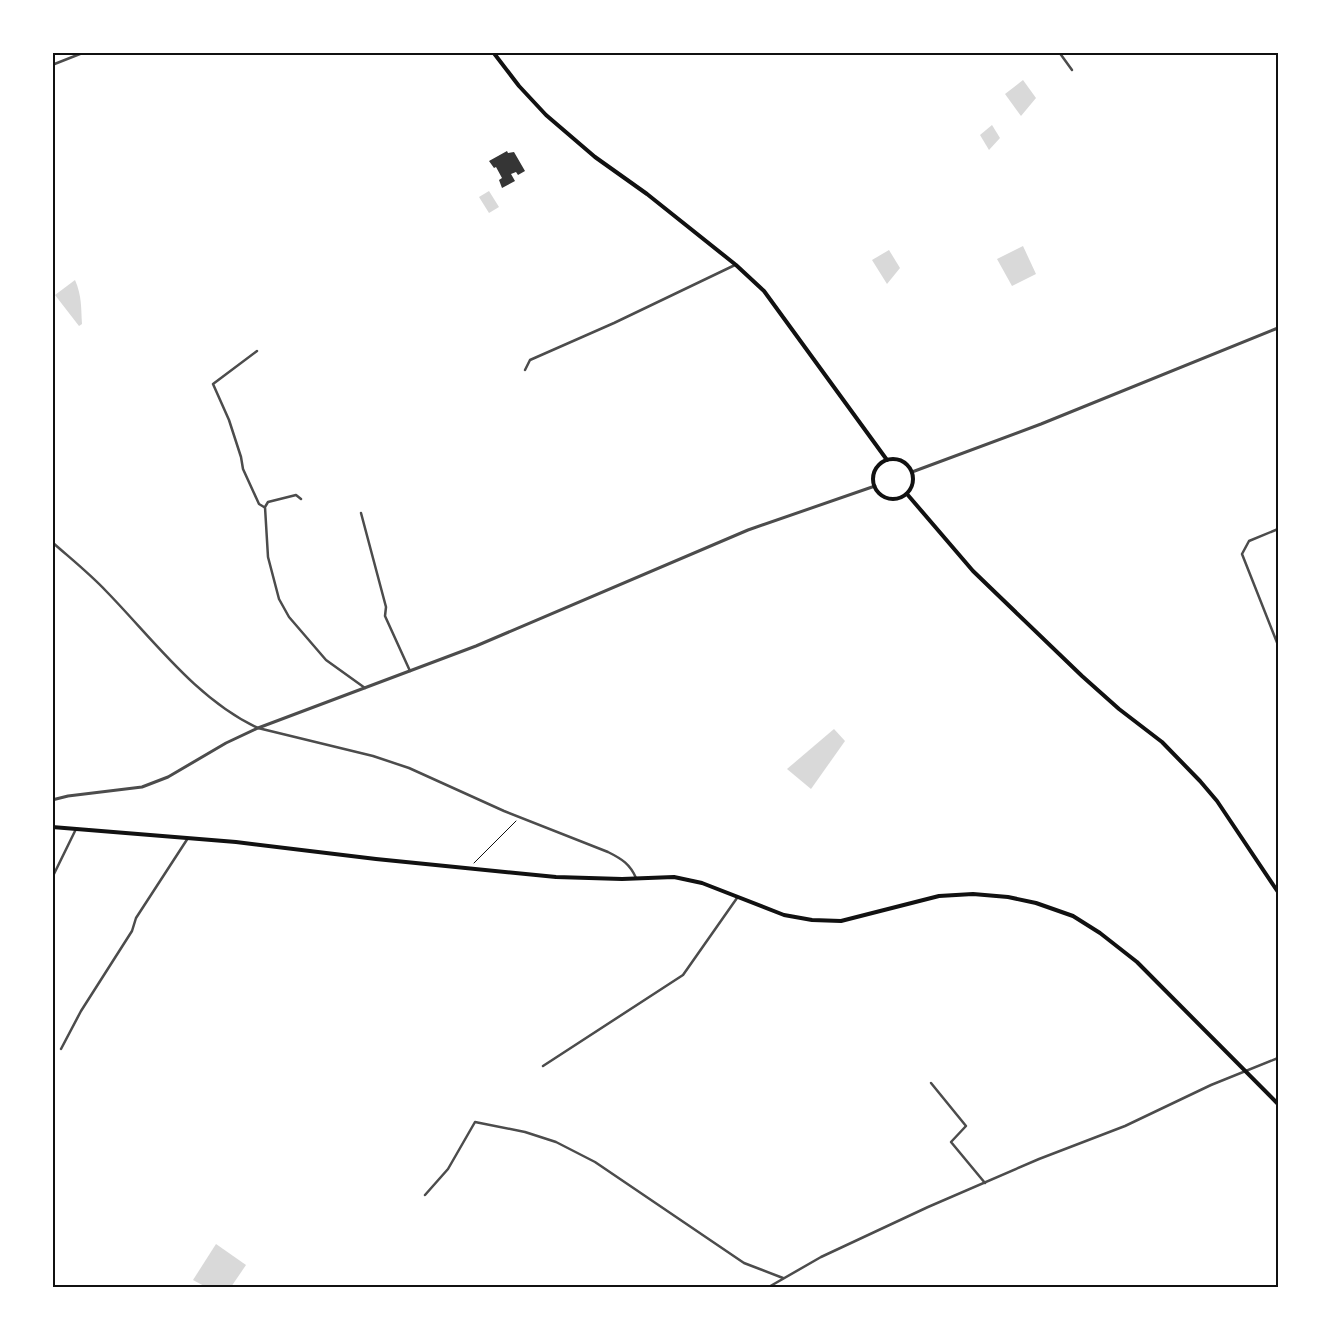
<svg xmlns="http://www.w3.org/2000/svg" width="1331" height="1340" viewBox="0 0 1331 1340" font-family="'DM Sans',sans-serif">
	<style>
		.water { fill: #d9d9d9 }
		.building { fill: #353535 }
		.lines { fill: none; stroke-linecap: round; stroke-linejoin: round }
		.path { stroke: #111; stroke-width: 1 }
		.minor { stroke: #4c4c4c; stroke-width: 2.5 }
		.tertiary { stroke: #4c4c4c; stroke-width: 3 }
		.secondary { stroke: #111; stroke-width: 4 }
		.neatline { fill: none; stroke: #111; stroke-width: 2 }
	</style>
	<rect width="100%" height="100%" fill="#fff"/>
	<g class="water">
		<path d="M1023,80l13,18 -15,18 -16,-22z"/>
		<path d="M992,125l8,13 -11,12 -9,-15z"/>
		<path d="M489,191l10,16 -10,6 -10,-16z"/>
		<path d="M1023,246l13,28 -24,12 -15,-27z"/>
		<path d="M889,250l11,18 -13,16 -15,-24z"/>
		<path d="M75,280c7,16 6,28 7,44l-3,2 -24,-31z"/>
		<path d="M834,729l11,12 -34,48 -24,-20z"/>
		<path d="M216,1244l30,21 -15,22h-25l-13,-7z"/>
	</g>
	<path class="building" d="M507,151l1,2 6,-1 11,19 -7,4 -2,-3 -5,2 4,7 -13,7 -3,-8 3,-2 -6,-11 -2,1 -5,-7z"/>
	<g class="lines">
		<path class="path" d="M474,863l42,-42"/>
		<g class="minor">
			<path d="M1059,52l13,18"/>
			<path d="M52,65l33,-13"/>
			<path d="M257,351l-44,33 16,36 12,37 2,12 16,35 5,3"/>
			<path d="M525,370l5,-10 84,-37 121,-58"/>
			<path d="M301,499l-5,-4 -28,7 -3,5 3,50 11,42 10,18 37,43 39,28"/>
			<path d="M361,513l25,94 -1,9 25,55"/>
			<path d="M1278,529l-29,12 -7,13 36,91"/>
			<path d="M52,542c18,16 37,31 54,49 46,47 91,109 152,137l115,28 36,12 95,43 104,41c14,7 22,12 28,26"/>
			<path d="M52,878l24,-49"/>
			<path d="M61,1049l20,-38 51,-80 4,-13 52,-80"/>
			<path d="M543,1066l140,-91 54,-77"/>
			<path d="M931,1083l35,43 -15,16 34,41"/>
			<path d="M425,1195l23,-26 27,-47 50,10 31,10 39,20 149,101 39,15"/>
			<path d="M767,1288l54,-31 107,-50 111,-48 86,-33 86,-41 67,-27"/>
		</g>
		<g class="tertiary">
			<path d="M912,472l129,-48 237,-96"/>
			<path d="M52,800l16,-4 74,-9 26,-10 58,-34 32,-15 218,-82 272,-116 127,-44"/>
		</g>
		<g class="secondary">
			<path d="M493,52l26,34 27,29 49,42 52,37 89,71 28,26 123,169"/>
			<circle cx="893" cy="479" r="20"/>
			<path d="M907,494l66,77 109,105 37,33 43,33 38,39 17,20 61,91"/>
			<path d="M52,827l184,15 140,17 180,18 66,2 52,-2 28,6 82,32 28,5 29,1 98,-25 34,-2 35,3 28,6 37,13 27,17 37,29 141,142"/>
		</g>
	</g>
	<rect width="1331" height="1340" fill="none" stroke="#ffffff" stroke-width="108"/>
	<rect x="54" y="54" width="1223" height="1232" class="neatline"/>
</svg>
